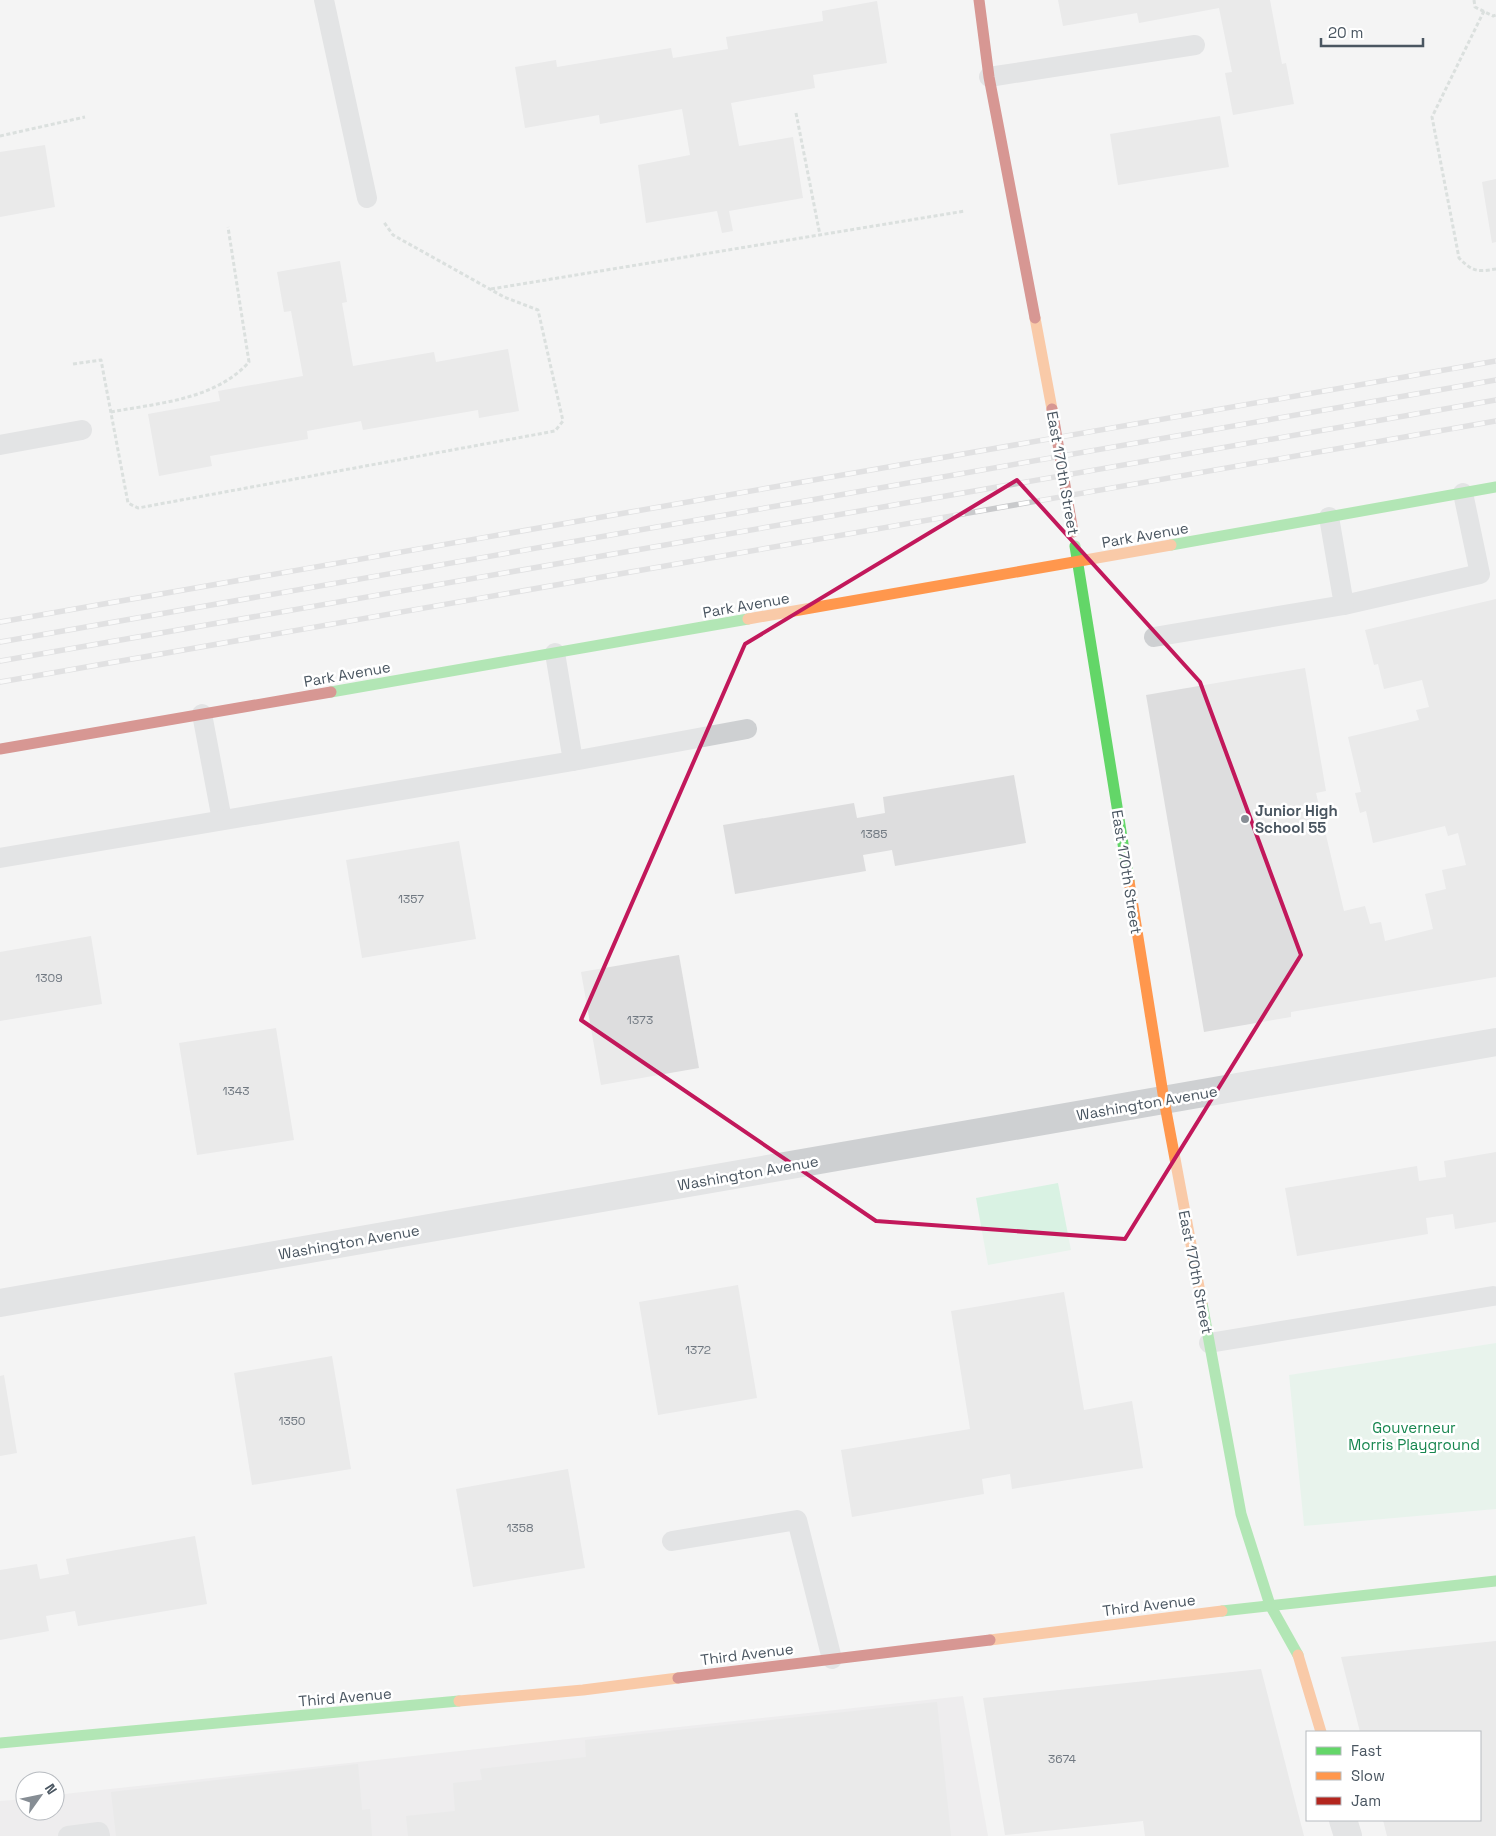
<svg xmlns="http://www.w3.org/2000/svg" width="1496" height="1836" viewBox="0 0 1496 1836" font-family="'Space Grotesk',sans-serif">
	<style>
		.education { fill: #e6e5e6 }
		.green { fill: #d9f2e3 }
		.building { fill: #ddddde }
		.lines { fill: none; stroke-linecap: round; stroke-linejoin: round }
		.path { stroke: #bcc7c4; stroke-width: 3; stroke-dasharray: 4 2.5; stroke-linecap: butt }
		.lane { stroke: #ced0d2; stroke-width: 20 }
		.street { stroke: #ced0d2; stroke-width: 28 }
		.fast { stroke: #63d668; stroke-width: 11 }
		.slow { stroke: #ff974d; stroke-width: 11 }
		.jam { stroke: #b3261e; stroke-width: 11 }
		.rail-casing { stroke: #c9cacc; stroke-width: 5.5 }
		.rail { stroke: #fff; stroke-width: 4; stroke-dasharray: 11; stroke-linecap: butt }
		.jam-bridge { stroke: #b3261e; stroke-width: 11 }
		.marked { fill: none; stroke: #c2185b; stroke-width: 4; stroke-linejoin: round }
		.poi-dot { fill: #868d94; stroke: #fff; stroke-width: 2 }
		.labels { text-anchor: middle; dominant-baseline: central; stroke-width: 5; stroke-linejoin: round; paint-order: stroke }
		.number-label { font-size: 12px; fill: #707881 }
		.street-label { font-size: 15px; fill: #4a5661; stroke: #fff }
		.poi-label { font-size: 15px; font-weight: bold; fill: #4a5661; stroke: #fff; text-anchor: start }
		.park-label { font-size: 15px; fill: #17864f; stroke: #fff }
	</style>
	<rect width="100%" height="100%" fill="#f4f4f4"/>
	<path class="education" d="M963,1696l25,140h-988v-35l25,-2v12h30v-16z"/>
	<g class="green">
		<path d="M1058,1183l13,67 -83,15 -12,-67z"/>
		<path d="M1496,1343v166l-192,17 -15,-151z"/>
	</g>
	<g class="building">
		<path d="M1058,0h212l12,64 4,-1 8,41 -61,11 -8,-42 7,-1 -13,-64 -80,15 -2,-10 -74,13z"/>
		<path d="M877,1l10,62 -74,12 2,13 -84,15 8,43 54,-9 10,61 -74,13 4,20 -11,2 -5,-22 -71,12 -8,-58 52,-10 -8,-46 -82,15 -1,-9 -74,13 -10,-61 41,-7 1,7 114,-19 2,10 55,-9 -2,-12 97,-16 -1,-10z"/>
		<path d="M1220,116l9,51 -111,18 -8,-51z"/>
		<path d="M45,145l10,62 -55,10v-65z"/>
		<path d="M1496,179v63l-4,1 -10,-61z"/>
		<path d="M340,261l7,41 -5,1 11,63 81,-14 2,10 72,-13 11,62 -40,7 -1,-8 -115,20 -2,-9 -54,10 1,8 -98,17 2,10 -53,10 -11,-62 72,-13 -2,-10 85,-15 -12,-65 -7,1 -7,-40z"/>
		<path d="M1496,599v378l-205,35v5l-87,15 -58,-337 159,-27 21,123 -10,2 28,118 21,-5 5,18 11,-2 4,19 48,-12 -8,-35 21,-5 -4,-19 24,-5 -8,-32 -10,3 -3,-10 -72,17 -7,-32 -6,2 -5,-20 6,-1 -13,-55 71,-17 -3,-10 13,-3 -7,-27 -38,9 -6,-25 -4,1 -9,-35z"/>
		<path d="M1014,775l12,68 -131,23 -3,-16 -29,5 3,16 -131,23 -12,-69 131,-22 3,15 28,-5 -2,-16z"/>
		<path d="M459,841l17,98 -114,19 -16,-98z"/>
		<path d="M91,936l11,68 -102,17v-69z"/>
		<path d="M679,955l20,113 -98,17 -20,-113z"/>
		<path d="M276,1028l18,112 -97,15 -18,-112z"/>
		<path d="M1496,1152v70l-41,7 -2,-15 -27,4 2,16 -131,22 -12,-68 132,-22 2,15 27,-4 -2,-16z"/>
		<path d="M738,1285l19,113 -99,17 -19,-113z"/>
		<path d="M1064,1292l20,118 48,-9 11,67 -131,21 -2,-15 -28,5 2,15 -132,23 -11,-67 129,-21 -19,-118z"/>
		<path d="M332,1356l19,113 -99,16 -18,-112z"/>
		<path d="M4,1375l13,78 -17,3v-80z"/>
		<path d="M568,1469l17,99 -112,19 -17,-98z"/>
		<path d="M195,1536l12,68 -129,22 -3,-15 -29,5 3,15 -49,9v-70l37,-6 3,15 29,-5 -3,-15z"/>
		<path d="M1496,1641v195h-109l-4,-16h97v-88h-120l-19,-75z"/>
		<path d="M1261,1669l43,167h-159l-2,-15 -138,14 -22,-137z"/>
		<path d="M937,1702l14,134h-543l-2,-20 49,-5 -2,-28 29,-3 -2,-11 106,-12 -1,-17z"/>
		<path d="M358,1764l4,46 8,-1 2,27h-256l-5,-44z"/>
	</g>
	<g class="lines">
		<g class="path">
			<path d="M1474,0l1,7 18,9 3,-1"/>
			<path d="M1484,11l-52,106 27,141c14,14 18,14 37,11"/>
			<path d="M796,113l24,122"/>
			<path d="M0,136l85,-19"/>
			<path d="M491,289l474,-78"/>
			<path d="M73,364l28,-4 27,143 10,5 417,-77 8,-10 -25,-111 -34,-13 -111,-62 -10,-14"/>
			<path d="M111,412c47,-9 104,-12 138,-50l-21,-135"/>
		</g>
		<g class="lane">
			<path d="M324,0l43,198"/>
			<path d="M989,77l206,-32"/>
			<path d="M0,445l82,-15"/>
			<path d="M1344,605l136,-31 -17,-81"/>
			<path d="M1154,637l190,-32 -15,-88"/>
			<path d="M202,714l20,106"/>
			<path d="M573,761l174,-32"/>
			<path d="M0,858l573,-97 -18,-108"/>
			<path d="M1209,1343l284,-47"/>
			<path d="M672,1541l125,-21 35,139"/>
			<path d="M68,1836l31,-4 1,4"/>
		</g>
		<g class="street">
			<path d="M0,1303l1496,-261"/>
			<path d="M1343,1820l5,16"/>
		</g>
		<g class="fast">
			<path d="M1171,545l325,-58"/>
			<path d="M1075,546l54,335"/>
			<path d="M331,692l417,-73"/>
			<path d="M1202,1303l39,211 29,91 28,50"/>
			<path d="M1222,1611l274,-30"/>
			<path d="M0,1743l459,-42"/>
		</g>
		<g class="slow">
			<path d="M1035,318l17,91"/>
			<path d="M748,619l423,-74"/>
			<path d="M1129,881l35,219 38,203"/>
			<path d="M990,1640l232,-29"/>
			<path d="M1298,1655l23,77"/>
			<path d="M459,1701l124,-11 95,-12"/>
		</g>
		<g class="jam">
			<path d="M979,0l10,77 46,241"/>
			<path d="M0,749l331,-57"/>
			<path d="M678,1678l312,-38"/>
		</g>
		<defs>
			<g id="rail">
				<path d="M0,622l1496,-261"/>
				<path d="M0,642l1496,-262"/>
				<path d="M0,661l1496,-261"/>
				<path d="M0,682l1496,-261"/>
			</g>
		</defs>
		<use href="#rail" class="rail-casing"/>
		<use href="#rail" class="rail"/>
		<path class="jam-bridge" d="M1052,409l21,123"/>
	</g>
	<path d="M0 0H1496V1836H0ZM1017,480l183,202 101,273 -176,284 -249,-18 -295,-201 164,-376z" fill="#f4f4f4" fill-opacity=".55" fill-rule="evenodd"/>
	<path class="marked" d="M1017,480l183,202 101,273 -176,284 -249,-18 -295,-201 164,-376z"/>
	<circle class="poi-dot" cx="1245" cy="819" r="5"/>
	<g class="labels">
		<g class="number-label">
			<text x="874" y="834">1385</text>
			<text x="411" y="899">1357</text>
			<text x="49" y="978">1309</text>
			<text x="640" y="1020">1373</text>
			<text x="236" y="1091">1343</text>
			<text x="698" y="1350">1372</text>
			<text x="292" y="1421">1350</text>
			<text x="520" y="1528">1358</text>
			<text x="1062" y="1759">3674</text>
		</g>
		<g class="street-label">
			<text transform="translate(1063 473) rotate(80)">East 170th Street</text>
			<text transform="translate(1145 535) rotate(-10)">Park Avenue</text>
			<text transform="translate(746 605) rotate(-10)">Park Avenue</text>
			<text transform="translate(347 674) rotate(-10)">Park Avenue</text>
			<text transform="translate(1127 872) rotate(81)">East 170th Street</text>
			<text transform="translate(1147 1103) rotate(-10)">Washington Avenue</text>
			<text transform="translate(748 1173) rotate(-10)">Washington Avenue</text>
			<text transform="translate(349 1242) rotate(-10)">Washington Avenue</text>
			<text transform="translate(1196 1272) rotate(79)">East 170th Street</text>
			<text transform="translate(1149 1605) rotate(-7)">Third Avenue</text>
			<text transform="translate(747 1654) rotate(-7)">Third Avenue</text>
			<text transform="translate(345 1697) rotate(-5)">Third Avenue</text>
		</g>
		<g class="poi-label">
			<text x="1255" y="810">Junior High<tspan x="1255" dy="17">School 55</tspan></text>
		</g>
		<g class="park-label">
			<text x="1414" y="1427">Gouverneur<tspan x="1414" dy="17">Morris Playground</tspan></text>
		</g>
	</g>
	<rect x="1306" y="1731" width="175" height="90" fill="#ffffff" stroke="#b7bbc0"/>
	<rect x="1316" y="1747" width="25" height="8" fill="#63d668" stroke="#b7bbc0"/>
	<text x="1351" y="1756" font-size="15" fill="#4a5661">Fast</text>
	<rect x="1316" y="1772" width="25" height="8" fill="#ff974d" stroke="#b7bbc0"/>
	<text x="1351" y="1781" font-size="15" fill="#4a5661">Slow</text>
	<rect x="1316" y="1797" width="25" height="8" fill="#b3261e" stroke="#b7bbc0"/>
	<text x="1351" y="1806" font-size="15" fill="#4a5661">Jam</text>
	<g transform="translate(40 1796) rotate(57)"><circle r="24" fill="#ffffff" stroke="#b7bbc0"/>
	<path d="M0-4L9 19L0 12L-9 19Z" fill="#868d94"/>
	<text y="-8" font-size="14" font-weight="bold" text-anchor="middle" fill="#4a5661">N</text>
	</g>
	<path d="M1321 38v8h102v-8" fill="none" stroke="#4a5661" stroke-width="2.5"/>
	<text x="1328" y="38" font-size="15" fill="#4a5661" stroke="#ffffff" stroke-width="4" paint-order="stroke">20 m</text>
</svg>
